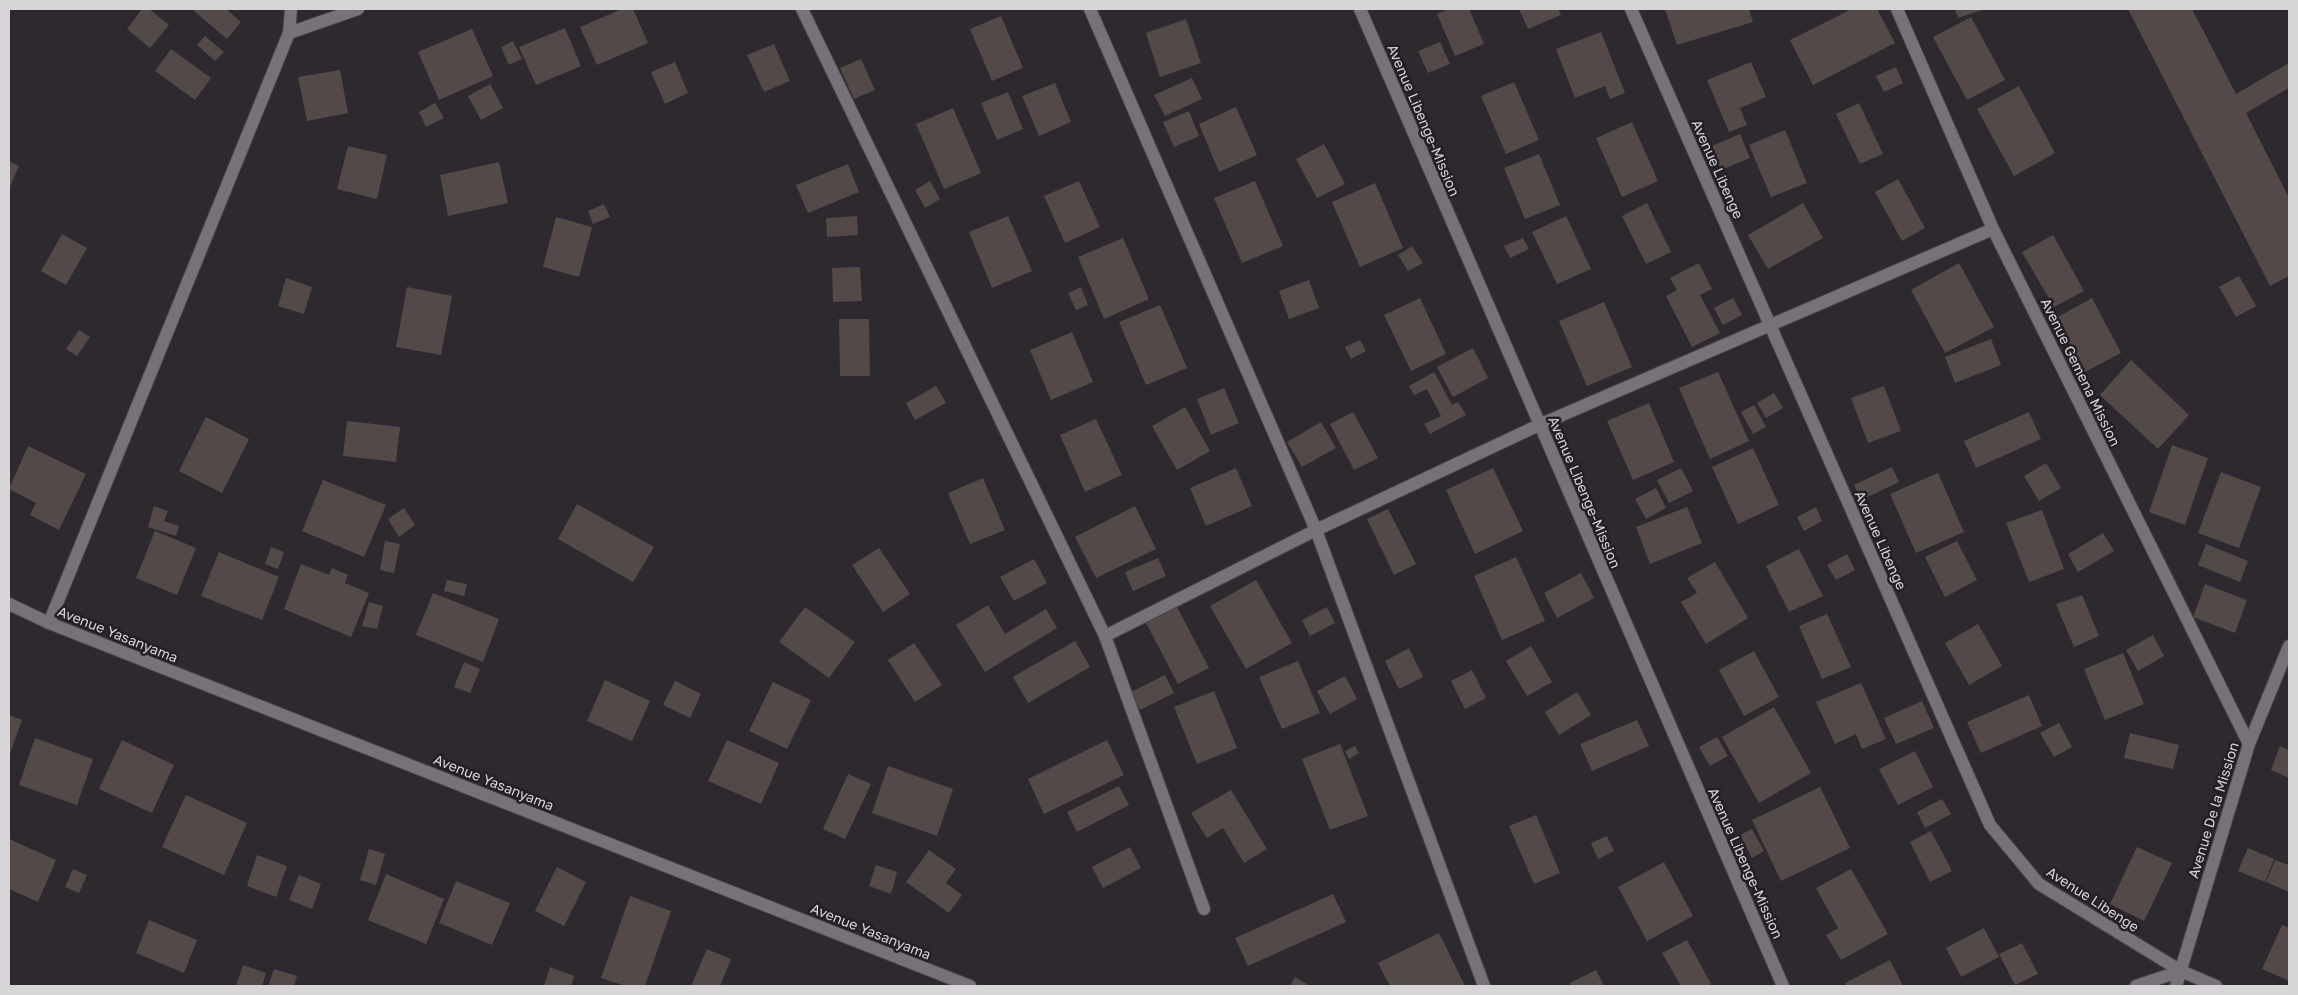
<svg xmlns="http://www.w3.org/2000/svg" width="2298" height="995" viewBox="0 0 2298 995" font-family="'Golos Text',sans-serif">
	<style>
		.building { fill: #534949 }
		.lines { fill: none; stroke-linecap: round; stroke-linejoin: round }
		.minor-casing { stroke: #484449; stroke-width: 14 }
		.minor { stroke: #787179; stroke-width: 12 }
		.labels { text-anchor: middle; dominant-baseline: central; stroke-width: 5; stroke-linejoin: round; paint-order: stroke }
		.street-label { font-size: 14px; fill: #d8d5d9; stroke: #241f25 }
	</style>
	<rect width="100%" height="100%" fill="#2e292f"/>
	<g class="building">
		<path d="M142,9h7l20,16 -19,23 -23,-19z"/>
		<path d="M196,9h30l15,13 -14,17 -33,-28z"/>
		<path d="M622,9h11l15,34 -51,22 -17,-38z"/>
		<path d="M1449,9h20l15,35 -29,12 -18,-42z"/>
		<path d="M1519,9h39l3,6 -33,14z"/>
		<path d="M1665,9h84l4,13 -76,23z"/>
		<path d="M1852,9h25l18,34 -82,42 -23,-45z"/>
		<path d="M1955,9h30l-27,9z"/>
		<path d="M2128,9h64l44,85 53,-31v25l-43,25 43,85v78l-19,10z"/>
		<path d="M1001,16l22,52 -31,13 -22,-52z"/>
		<path d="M1971,17l34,63 -38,20 -34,-63z"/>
		<path d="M1186,19l15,44 -41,14 -14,-44z"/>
		<path d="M565,28l16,38 -45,19 -17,-38z"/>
		<path d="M472,29l21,47 -54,24 -21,-48z"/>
		<path d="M1601,32l24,61 -15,6 -5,-13 -30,12 -19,-49z"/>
		<path d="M205,36l19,16 -9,9 -18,-16z"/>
		<path d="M513,41l9,18 -13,6 -8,-18z"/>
		<path d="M1440,42l10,22 -22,9 -10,-22z"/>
		<path d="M774,44l16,37 -26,11 -17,-37z"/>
		<path d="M171,49l40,29 -16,22 -40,-29z"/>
		<path d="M861,59l14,31 -21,9 -14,-31z"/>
		<path d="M675,62l13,31 -23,11 -14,-32z"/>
		<path d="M1751,62l15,35 -26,11 7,17 -18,7 -22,-52z"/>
		<path d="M1896,67l7,16 -19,9 -8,-16z"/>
		<path d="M340,70l8,43 -41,8 -9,-44z"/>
		<path d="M1192,78l10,21 -37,17 -11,-21z"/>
		<path d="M1514,82l25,58 -33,14 -25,-58z"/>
		<path d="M1055,83l16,39 -32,14 -17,-40z"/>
		<path d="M490,84l13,24 -22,12 -13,-24z"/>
		<path d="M2019,86l36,67 -41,23 -37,-67z"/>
		<path d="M1008,92l15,37 -26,11 -16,-37z"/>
		<path d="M435,103l9,15 -18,9 -7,-15z"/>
		<path d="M1859,103l24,51 -23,10 -24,-50z"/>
		<path d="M1236,107l21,48 -38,17 -20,-48z"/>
		<path d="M953,108l28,65 -37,16 -28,-65z"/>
		<path d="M1189,111l10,25 -25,11 -11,-25z"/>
		<path d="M1632,122l26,59 -36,16 -26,-59z"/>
		<path d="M1785,130l22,53 -36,14 -22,-52z"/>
		<path d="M1740,134l10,24 -29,12 -9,-24z"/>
		<path d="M1324,144l21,40 -28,14 -21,-39z"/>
		<path d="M348,146l39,9 -10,44 -40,-10z"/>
		<path d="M1539,154l21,51 -35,14 -21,-51z"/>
		<path d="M9,161l10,5 -10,23z"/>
		<path d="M499,162l9,41 -60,13 -8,-41z"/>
		<path d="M848,164l11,28 -51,21 -12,-28z"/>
		<path d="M1898,179l27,49 -23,13 -27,-49z"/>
		<path d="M930,181l10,18 -15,9 -10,-18z"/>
		<path d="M1079,181l21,46 -35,16 -21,-47z"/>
		<path d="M1255,181l28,65 -41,17 -28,-65z"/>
		<path d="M1375,183l28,65 -43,19 -28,-65z"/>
		<path d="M1647,203l24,49 -25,12 -24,-48z"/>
		<path d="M1803,203l20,35 -55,31 -20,-34z"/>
		<path d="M604,204l6,13 -17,7 -5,-13z"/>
		<path d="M857,216l1,19 -31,2 -1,-19z"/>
		<path d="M1008,216l24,55 -40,17 -23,-56z"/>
		<path d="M1566,216l25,53 -34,15 -25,-52z"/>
		<path d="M556,217l36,10 -13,50 -36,-10z"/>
		<path d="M62,234l25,14 -21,37 -25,-14z"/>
		<path d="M2053,235l31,56 -30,16 -32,-55z"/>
		<path d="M1123,238l26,61 -45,20 -26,-62z"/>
		<path d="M1523,238l6,11 -19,9 -6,-12z"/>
		<path d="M1412,246l11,17 -15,8 -10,-16z"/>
		<path d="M1699,263l13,26 -12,6 20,38 -28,14 -26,-51 11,-6 -7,-12z"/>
		<path d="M1959,263l35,64 -49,26 -34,-63z"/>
		<path d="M860,267l2,34 -29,1 -1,-34z"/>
		<path d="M2239,276l17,30 -20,11 -17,-30z"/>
		<path d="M286,278l26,9 -8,27 -26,-8z"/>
		<path d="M1309,280l10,28 -30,11 -10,-28z"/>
		<path d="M407,287l45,9 -11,59 -45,-8z"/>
		<path d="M1081,287l7,18 -12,5 -8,-17z"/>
		<path d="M1420,298l26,56 -35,17 -27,-56z"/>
		<path d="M1733,298l9,17 -19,10 -9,-17z"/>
		<path d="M2092,298l29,55 -36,19 -29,-54z"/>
		<path d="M1604,302l28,65 -45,19 -28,-65z"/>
		<path d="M1160,305l27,63 -41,17 -27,-63z"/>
		<path d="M839,319h30l1,57h-30z"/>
		<path d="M79,330l11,7 -13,19 -11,-7z"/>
		<path d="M1072,332l21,50 -42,18 -21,-50z"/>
		<path d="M1991,339l10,26 -46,18 -10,-26z"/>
		<path d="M1360,340l6,11 -15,8 -6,-12z"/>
		<path d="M1473,348l15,30 -35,19 -16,-30z"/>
		<path d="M2131,360l58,55 -31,34 -58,-54z"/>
		<path d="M1434,372l18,33 6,-3 8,13 -36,19 -6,-10 17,-8 -14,-27 -13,6 -5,-9z"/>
		<path d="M1718,372l31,69 -39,18 -31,-71z"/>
		<path d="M936,386l10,17 -31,17 -9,-17z"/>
		<path d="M1884,386l17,45 -33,12 -17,-45z"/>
		<path d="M1224,388l15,35 -28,12 -14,-36z"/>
		<path d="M1774,393l9,15 -17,10 -9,-15z"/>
		<path d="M1649,403l25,59 -41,18 -26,-59z"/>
		<path d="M1754,405l12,22 -13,7 -12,-22z"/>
		<path d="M1185,407l25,44 -33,19 -25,-44z"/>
		<path d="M1353,412l25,46 -24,12 -24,-46z"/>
		<path d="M2029,412l12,27 -65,29 -12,-27z"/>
		<path d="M206,417l43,22 -27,54 -43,-22z"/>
		<path d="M1096,419l26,56 -37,17 -25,-57z"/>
		<path d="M347,421l53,6 -4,35 -53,-6z"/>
		<path d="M1321,422l15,26 -34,19 -15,-25z"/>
		<path d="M2172,445l36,13 -23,67 -36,-13z"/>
		<path d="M28,446l58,28 -27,56 -29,-15 6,-12 -27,-14z"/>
		<path d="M1753,448l26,57 -41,19 -26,-57z"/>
		<path d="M2046,463l15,25 -22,13 -15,-25z"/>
		<path d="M1892,467l7,15 -38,18 -7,-15z"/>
		<path d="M1236,468l16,38 -46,20 -16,-38z"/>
		<path d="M1493,468l30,63 -48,23 -29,-64z"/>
		<path d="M1681,468l12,23 -24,12 -12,-23z"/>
		<path d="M2221,472l40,15 -22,61 -41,-15z"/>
		<path d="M1938,473l26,59 -48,21 -26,-59z"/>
		<path d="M983,478l22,52 -35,14 -22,-51z"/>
		<path d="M323,480l63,25 -22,52 -62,-26z"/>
		<path d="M1656,488l10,20 -20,11 -11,-20z"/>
		<path d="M577,504l77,43 -21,35 -75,-43z"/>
		<path d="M154,506l14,5 -4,10 15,5 -3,10 -28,-9z"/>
		<path d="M1135,506l21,43 -60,29 -21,-41z"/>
		<path d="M1687,507l15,36 -52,21 -14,-37z"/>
		<path d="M1816,507l6,14 -18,10 -7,-14z"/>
		<path d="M404,508l11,17 -16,12 -11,-18z"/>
		<path d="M1388,509l28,55 -22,11 -27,-56z"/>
		<path d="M2042,510l22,59 -35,13 -23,-59z"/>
		<path d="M155,531l41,17 -19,47 -41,-17z"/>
		<path d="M2103,533l11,18 -36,21 -10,-18z"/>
		<path d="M385,541l15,3 -6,29 -14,-3z"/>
		<path d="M1957,541l20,39 -32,17 -20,-40z"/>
		<path d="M2206,544l42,17 -8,21 -42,-17z"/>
		<path d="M271,547l13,5 -6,17 -13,-5z"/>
		<path d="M879,548l31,46 -27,18 -31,-47z"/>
		<path d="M1799,549l24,47 -34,16 -23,-46z"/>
		<path d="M219,552l60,25 -17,43 -61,-24z"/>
		<path d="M1847,554l8,16 -19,10 -9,-15z"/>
		<path d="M1516,557l29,64 -43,19 -28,-64z"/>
		<path d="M1158,558l8,18 -33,15 -8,-19z"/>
		<path d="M1034,559l13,24 -33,18 -14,-24z"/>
		<path d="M1715,562l33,56 -42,26 -25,-42 16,-9 -10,-15z"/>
		<path d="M301,564l28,11 3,-7 16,7 -3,8 24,10 -18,44 -67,-28z"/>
		<path d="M1581,573l13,25 -37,20 -13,-25z"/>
		<path d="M447,580l20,4 -3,12 -20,-5z"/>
		<path d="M1256,580l36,63 -46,26 -36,-63z"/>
		<path d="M2205,584l42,16 -12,33 -42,-16z"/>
		<path d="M433,593l66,26 -16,43 -67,-27z"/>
		<path d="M2082,595l17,41 -25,11 -18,-43z"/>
		<path d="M369,602l14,4 -6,23 -15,-3z"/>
		<path d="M988,605l17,29 41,-25 11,19 -72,44 -29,-47z"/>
		<path d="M1176,605l33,63 -31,16 -33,-63z"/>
		<path d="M805,607l50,35 -26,36 -50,-36z"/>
		<path d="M1327,607l8,16 -25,13 -8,-16z"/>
		<path d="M1827,614l24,53 -29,12 -23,-53z"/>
		<path d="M1978,624l24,42 -33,19 -24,-42z"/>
		<path d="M2153,635l11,21 -26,15 -12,-21z"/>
		<path d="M1075,641l15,26 -62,36 -15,-26z"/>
		<path d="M914,643l28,42 -27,17 -27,-42z"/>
		<path d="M1531,646l21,36 -25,14 -21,-35z"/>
		<path d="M1409,648l14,29 -24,12 -14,-28z"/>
		<path d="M1754,651l25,46 -35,19 -25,-46z"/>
		<path d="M2123,653l21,51 -39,16 -21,-51z"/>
		<path d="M1298,661l22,52 -38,16 -23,-52z"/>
		<path d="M464,662l16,7 -10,24 -16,-6z"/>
		<path d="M1472,670l14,28 -21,11 -14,-28z"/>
		<path d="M1165,675l9,18 -34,17 -9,-18z"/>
		<path d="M1345,676l12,23 -27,15 -13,-23z"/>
		<path d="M605,680l45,21 -18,40 -45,-20z"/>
		<path d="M675,681l26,13 -11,24 -27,-13z"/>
		<path d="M773,682l38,18 -24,49 -38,-18z"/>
		<path d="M1861,683l25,56 -24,10 -6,-15 -21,10 -19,-42z"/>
		<path d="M1214,691l23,57 -40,16 -23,-57z"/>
		<path d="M1577,692l14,23 -32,20 -14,-23z"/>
		<path d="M2029,695l13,31 -61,27 -14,-31z"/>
		<path d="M1922,701l12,27 -38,16 -12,-26z"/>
		<path d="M1774,707l37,66 -52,30 -37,-66z"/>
		<path d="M9,715l13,5 -13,36z"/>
		<path d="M1637,720l12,26 -57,25 -12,-27z"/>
		<path d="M2059,723l13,24 -18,10 -14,-24z"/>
		<path d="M2130,733l49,12 -6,24 -49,-11z"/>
		<path d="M1717,737l11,19 -18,10 -11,-19z"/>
		<path d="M35,738l58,21 -16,46 -58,-20z"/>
		<path d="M122,740l52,25 -22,48 -53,-24z"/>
		<path d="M727,740l52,23 -18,41 -53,-23z"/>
		<path d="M1107,740l17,35 -80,39 -16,-35z"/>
		<path d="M1340,744l28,72 -38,14 -28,-71z"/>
		<path d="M1355,746l4,7 -10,6 -4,-8z"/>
		<path d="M2280,746l9,4v28l-18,-8z"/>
		<path d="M1915,751l18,36 -35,18 -19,-36z"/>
		<path d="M888,766l65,23 -16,47 -65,-23z"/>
		<path d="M848,774l23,10 -26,55 -22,-10z"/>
		<path d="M1119,786l10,19 -52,27 -10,-20z"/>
		<path d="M1820,787l30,61 -69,33 -29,-61z"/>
		<path d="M1231,790l36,59 -23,14 -21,-35 -16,10 -16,-25z"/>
		<path d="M186,795l61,28 -23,52 -62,-28z"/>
		<path d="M1942,799l9,15 -26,14 -8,-16z"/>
		<path d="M1536,815l24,58 -26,11 -25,-58z"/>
		<path d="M1752,829l12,22 -12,7 -12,-23z"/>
		<path d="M1931,831l21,40 -22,11 -20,-40z"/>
		<path d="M1607,836l7,15 -16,8 -7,-16z"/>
		<path d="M9,839l47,21 -18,42 -29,-13z"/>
		<path d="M1130,847l11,21 -38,20 -11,-21z"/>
		<path d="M2137,847l35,16 -28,58 -34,-17z"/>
		<path d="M2248,848l26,11 -9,23 -27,-11z"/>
		<path d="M369,849l16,5 -9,31 -16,-5z"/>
		<path d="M929,850l27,19 -10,14 16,12 -13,18 -43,-31z"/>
		<path d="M257,855l30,11 -11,31 -29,-11z"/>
		<path d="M2275,860l14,5v27l-23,-10z"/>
		<path d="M1664,862l29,54 -46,25 -29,-54z"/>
		<path d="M876,865l21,7 -6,22 -22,-8z"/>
		<path d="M557,867l29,15 -22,44 -29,-15z"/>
		<path d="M73,869l14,6 -8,18 -14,-6z"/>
		<path d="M1851,869l37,65 -47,26 -15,-25 12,-7 -22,-40z"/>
		<path d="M386,874l58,25 -18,45 -58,-24z"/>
		<path d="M299,875l22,9 -9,25 -23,-9z"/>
		<path d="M456,881l54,22 -18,42 -53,-22z"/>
		<path d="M1333,894l13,28 -98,44 -13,-28z"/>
		<path d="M630,896l41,15 -26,75h-20l-24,-8z"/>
		<path d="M149,920l48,20 -13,33 -48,-20z"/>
		<path d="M2282,925l7,3v53l-27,-12z"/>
		<path d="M1984,928l15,29 -38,20 -15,-29z"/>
		<path d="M1439,933l26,53h-75l-12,-23z"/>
		<path d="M1687,940l24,44 -3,2h-27l-19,-33z"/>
		<path d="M2022,943l16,31 -23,11 -16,-31z"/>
		<path d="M707,949l24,10 -11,27h-29z"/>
		<path d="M1890,960l13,26h-56l-2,-3z"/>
		<path d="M243,965l23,8 -4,13h-26z"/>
		<path d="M550,967l24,9 -3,10h-27z"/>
		<path d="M274,969l23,7 -3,10h-26z"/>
		<path d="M1596,970l8,16h-33l-1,-3z"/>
		<path d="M1295,977l15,9h-20z"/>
	</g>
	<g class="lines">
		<defs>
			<g id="minor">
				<path d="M802,9l303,627 99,273"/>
				<path d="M1090,9l226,521 168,456"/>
				<path d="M1360,9l423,977"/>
				<path d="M1631,9l359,816 49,59 142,87 35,15"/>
				<path d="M1897,9l96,220 256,515"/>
				<path d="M289,33l2,-24"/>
				<path d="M9,604l40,19 921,363"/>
				<path d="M49,623l240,-590 69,-24"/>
				<path d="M1105,636l211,-106 223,-105 454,-196"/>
				<path d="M2136,986l45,-15"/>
				<path d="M2176,986l73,-242 40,-98"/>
			</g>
		</defs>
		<use href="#minor" class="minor-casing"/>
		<use href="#minor" class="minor"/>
	</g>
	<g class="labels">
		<g class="street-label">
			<text transform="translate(1424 120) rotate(67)">Avenue Libenge-Mission</text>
			<text transform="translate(1718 169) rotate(66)">Avenue Libenge</text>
			<text transform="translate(2081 372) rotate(64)">Avenue Gemena Mission</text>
			<text transform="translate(1585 492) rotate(67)">Avenue Libenge-Mission</text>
			<text transform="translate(1881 540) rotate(66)">Avenue Libenge</text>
			<text transform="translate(118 634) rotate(22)">Avenue Yasanyama</text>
			<text transform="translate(494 782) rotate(22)">Avenue Yasanyama</text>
			<text transform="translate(2213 810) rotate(-73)">Avenue De la Mission</text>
			<text transform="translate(1746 863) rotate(66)">Avenue Libenge-Mission</text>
			<text transform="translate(2093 899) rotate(33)">Avenue Libenge</text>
			<text transform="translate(871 931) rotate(22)">Avenue Yasanyama</text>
		</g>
	</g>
	<rect width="2298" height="995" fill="none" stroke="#d8d5d9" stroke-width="20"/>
</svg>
